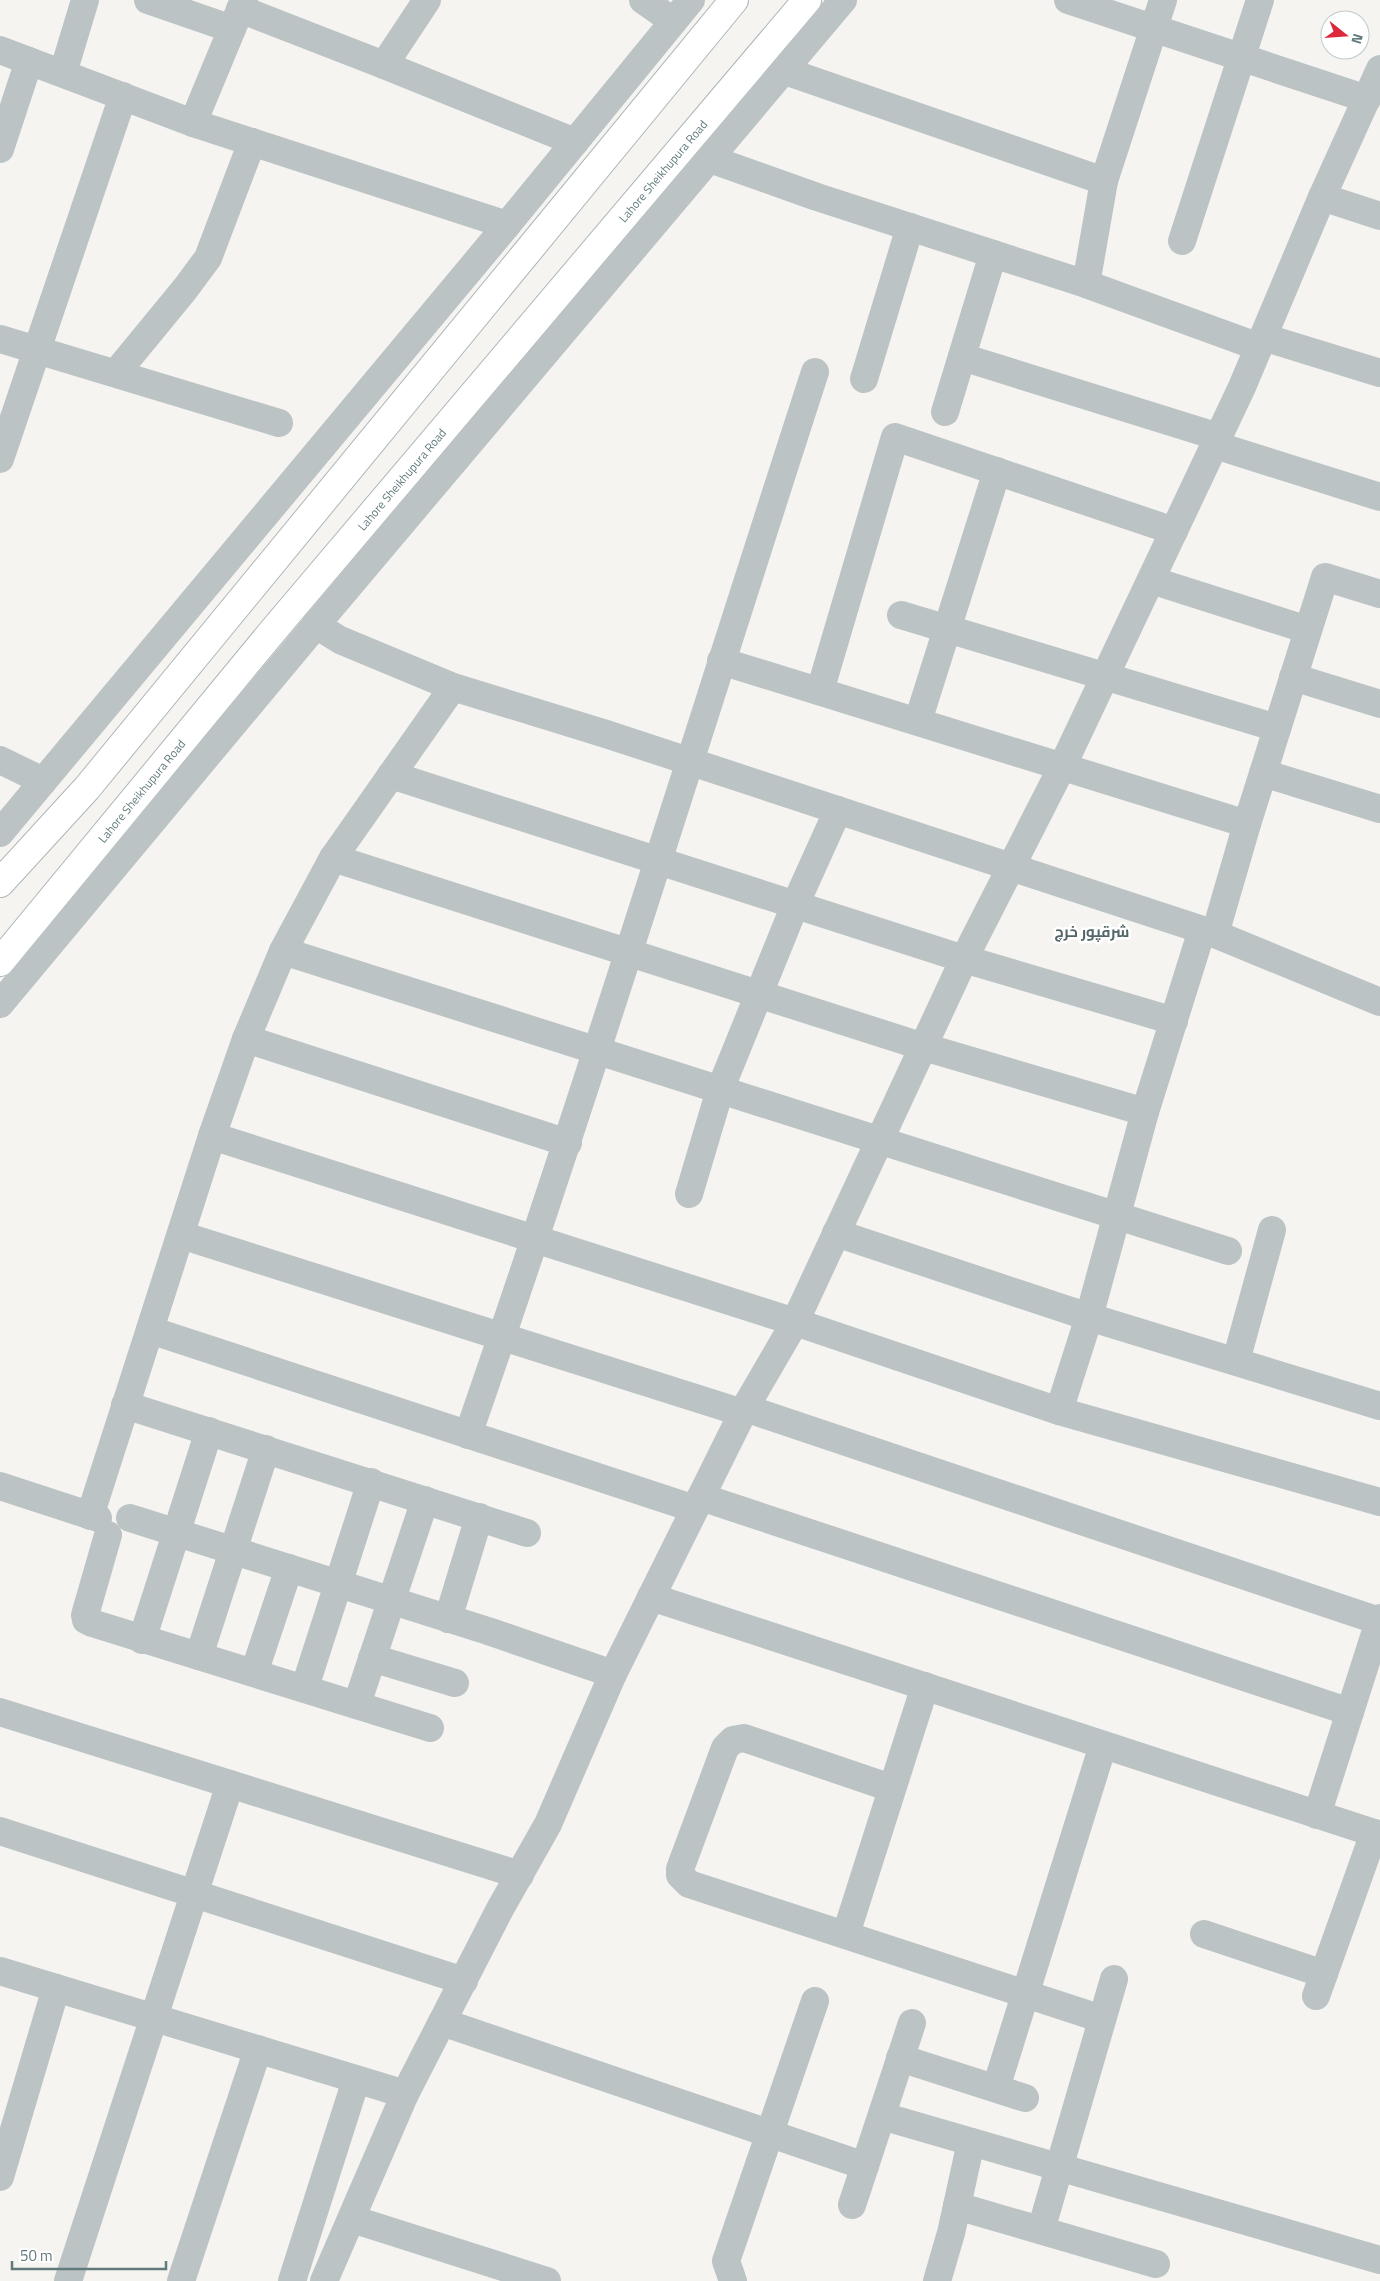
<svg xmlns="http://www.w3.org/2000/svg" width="1380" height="2281" viewBox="0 0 1380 2281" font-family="'Titillium Web',Cairo,sans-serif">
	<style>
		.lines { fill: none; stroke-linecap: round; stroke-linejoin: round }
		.highway-casing { stroke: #afb6b7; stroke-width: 30 }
		.minor { stroke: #bbc3c4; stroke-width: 28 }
		.highway { stroke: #fff; stroke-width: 28 }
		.labels { text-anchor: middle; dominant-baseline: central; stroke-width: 5; stroke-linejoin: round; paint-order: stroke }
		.street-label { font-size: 12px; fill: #617a7c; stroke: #fff }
		.quarter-label { font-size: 15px; font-weight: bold; fill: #526567; stroke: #fff }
	</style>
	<rect width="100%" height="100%" fill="#f5f4f1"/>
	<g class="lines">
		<defs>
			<g id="highway">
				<path d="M0,883l87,-95 647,-788"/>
				<path id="s1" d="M0,962l272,-330 535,-632"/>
			</g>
		</defs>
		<use href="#highway" class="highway-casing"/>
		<g class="minor">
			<path d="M148,0l84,29"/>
			<path d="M427,0l-43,65 191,77"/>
			<path d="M643,0l30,21"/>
			<path d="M1068,0l299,99"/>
			<path d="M240,9l144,56"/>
			<path d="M0,50l193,73 314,102"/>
			<path d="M785,71l319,110"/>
			<path d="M63,73l22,-73"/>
			<path d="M193,123l51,-123"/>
			<path d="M0,149l29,-88"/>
			<path d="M710,159l107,38 269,87 173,63"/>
			<path d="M1322,197l58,19"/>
			<path d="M1182,241l78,-241"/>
			<path d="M1086,284l18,-103 59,-181"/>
			<path d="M1263,337l117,36"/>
			<path d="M0,339l279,84"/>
			<path d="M962,357l257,80"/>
			<path d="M116,373l69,-84 23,-31 44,-116"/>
			<path d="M864,379l46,-152"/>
			<path d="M945,412l48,-158"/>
			<path d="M1215,445l165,52"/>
			<path d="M0,459l123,-363"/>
			<path d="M1151,580l157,50"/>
			<path d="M901,615l376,113"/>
			<path d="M316,625l24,15 113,47 153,47 609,200 165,68"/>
			<path d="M721,661l526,163"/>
			<path d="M1293,677l87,27"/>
			<path d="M820,691l75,-254 279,94"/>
			<path d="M918,721l79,-250"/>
			<path d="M0,760l43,21"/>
			<path d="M1263,773l117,36"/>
			<path d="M391,775l573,184 210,62"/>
			<path d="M0,833l507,-608 184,-225"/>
			<path d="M333,858l591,189 221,65"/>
			<path d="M1215,934l32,-110 78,-247 55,17"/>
			<path d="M283,951l945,300"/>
			<path d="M0,1004l316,-379 527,-625"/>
			<path d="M246,1039l322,104"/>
			<path d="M212,1136l583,186 264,89 321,91"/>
			<path d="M689,1194l31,-104 75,-185 43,-95"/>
			<path d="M836,1233l253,84 291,89"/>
			<path d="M181,1235l562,178"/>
			<path d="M150,1330l545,179"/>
			<path d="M1236,1361l36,-131"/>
			<path d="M125,1405l402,128"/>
			<path d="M745,1408l634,213"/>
			<path d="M1059,1411l30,-94 56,-205 57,-182"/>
			<path d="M468,1435c122,-352 232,-709 347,-1063"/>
			<path d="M0,1486l98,32"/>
			<path d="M701,1497l649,215"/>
			<path d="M90,1516l122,-380 34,-97 37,-88 50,-93 120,-171"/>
			<path d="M130,1518l358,113 125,43"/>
			<path d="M108,1535l-23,80 1,5 6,3 338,105"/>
			<path d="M651,1597l729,238"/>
			<path d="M448,1619l31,-102"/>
			<path d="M142,1640l67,-209"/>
			<path d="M199,1656l67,-207"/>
			<path d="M372,1658l83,25"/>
			<path d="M254,1673l35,-105"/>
			<path d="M305,1687l66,-205"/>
			<path d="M357,1704l68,-204"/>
			<path d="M0,1712l520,163"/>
			<path d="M891,1788l-147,-50 -11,2 -8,8 -45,121v6l9,9 413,135"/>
			<path d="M1317,1815l63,-197"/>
			<path d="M0,1831l464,150"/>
			<path d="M846,1934l79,-248"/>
			<path d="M1204,1934l120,40"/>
			<path d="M0,1971l405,123"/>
			<path d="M1316,1996l58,-163"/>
			<path d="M442,2022l423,144"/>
			<path d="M900,2058l125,40"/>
			<path d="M996,2088l107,-343"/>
			<path d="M882,2116l498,144"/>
			<path d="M0,2177l56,-189"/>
			<path d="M852,2205l60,-182"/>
			<path d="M957,2206l199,58"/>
			<path d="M352,2219l195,62"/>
			<path d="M1041,2230l73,-251"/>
			<path d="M68,2281l162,-497"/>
			<path d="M181,2281l77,-232"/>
			<path d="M292,2281l64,-201"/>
			<path d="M324,2281l81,-187 95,-185 48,-85 65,-150 132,-266 50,-86 169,-363 98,-192 180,-380 80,-190 58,-128"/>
			<path d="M733,2281l-7,-20 89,-260"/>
			<path d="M937,2281l14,-48 20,-91"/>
		</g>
		<use href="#highway" class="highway"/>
	</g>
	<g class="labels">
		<g class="street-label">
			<text stroke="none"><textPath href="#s1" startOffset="1032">Lahore Sheikhupura Road</textPath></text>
			<text stroke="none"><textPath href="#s1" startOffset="628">Lahore Sheikhupura Road</textPath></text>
			<text stroke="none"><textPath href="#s1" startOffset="222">Lahore Sheikhupura Road</textPath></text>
		</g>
		<g class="quarter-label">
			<text x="1092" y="931">شرقپور خرچ</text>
		</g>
	</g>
	<g transform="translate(1345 35) rotate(107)"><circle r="24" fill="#ffffff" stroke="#c0cacb"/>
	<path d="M0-4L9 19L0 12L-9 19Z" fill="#de283b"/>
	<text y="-8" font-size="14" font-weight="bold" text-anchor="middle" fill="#617a7c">N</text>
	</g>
	<path d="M12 2261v8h154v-8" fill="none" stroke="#617a7c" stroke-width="2.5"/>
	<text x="20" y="2261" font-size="15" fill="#617a7c" stroke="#ffffff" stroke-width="4" paint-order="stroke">50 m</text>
</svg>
